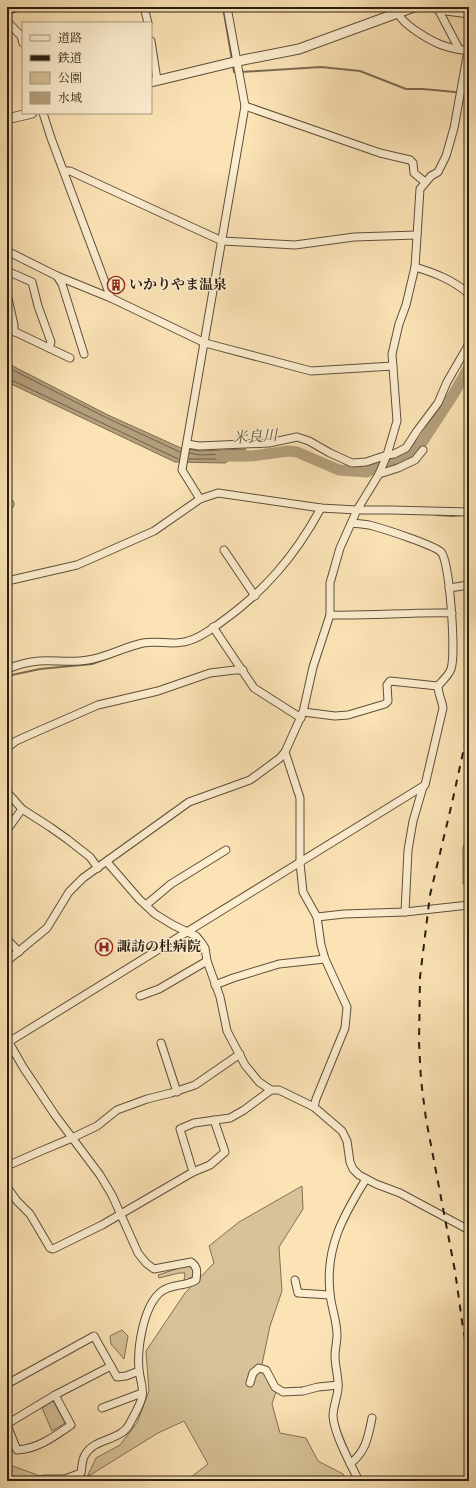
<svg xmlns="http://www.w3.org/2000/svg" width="476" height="1488" viewBox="0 0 476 1488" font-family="'Old Standard TT','Noto Serif JP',serif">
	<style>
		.green { fill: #d7c299; stroke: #807055 }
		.water { fill: #b4a07d; stroke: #7c6c52 }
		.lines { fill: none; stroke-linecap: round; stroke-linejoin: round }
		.shore { stroke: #6e5f47; stroke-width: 1 }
		.stream { stroke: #7c6c52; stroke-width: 2 }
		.river { stroke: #b4a07d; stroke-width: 11 }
		.minor-casing { stroke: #5e4f3a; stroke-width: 9 }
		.tertiary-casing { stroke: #5e4f3a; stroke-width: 11 }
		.minor { stroke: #fcedcf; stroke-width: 7 }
		.tertiary { stroke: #fcedcf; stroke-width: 9 }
		.rail { stroke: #291e11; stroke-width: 2; stroke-dasharray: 7 7; stroke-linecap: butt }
		.labels { text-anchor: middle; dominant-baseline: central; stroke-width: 3; stroke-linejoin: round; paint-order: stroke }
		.poi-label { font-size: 14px; font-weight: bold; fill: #291e11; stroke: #fcedcf; text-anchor: start }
		.water-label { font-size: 15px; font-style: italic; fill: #61523c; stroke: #fcedcf }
	</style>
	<rect width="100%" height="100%" fill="#fbe3b5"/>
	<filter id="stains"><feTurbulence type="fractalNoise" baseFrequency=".005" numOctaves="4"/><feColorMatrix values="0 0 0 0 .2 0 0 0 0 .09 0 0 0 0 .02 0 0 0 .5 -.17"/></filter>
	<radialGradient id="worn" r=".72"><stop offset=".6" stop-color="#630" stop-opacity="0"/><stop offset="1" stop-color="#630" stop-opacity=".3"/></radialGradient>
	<g class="green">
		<path d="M469,830v55l-6,-1v-36z"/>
		<path d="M302,1186l1,23 -24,38 3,44 -12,35 -9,43 16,20 -5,15 8,29 26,5 12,23 25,13 4,7h-161l22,-17 -24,-43 -26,12 -71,44 9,-19 24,-13 17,-22 12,-32 -3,-40 39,-58 29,-30 -5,-17 30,-24z"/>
		<path d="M188,1265l5,4 1,7 -10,5 1,-8h-6l-20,5 -1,-3z"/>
		<path d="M122,1330l6,6 -4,23 -13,-15 -1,-8z"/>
		<path d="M53,1401l12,22 -13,8 -10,-23z"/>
		<path d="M7,1464l36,13 -7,4h-29z"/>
	</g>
	<path class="water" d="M7,363l101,52 73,33 19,3 46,-2 -21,14 -50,-1 -168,-80z"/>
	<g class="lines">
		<g class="shore">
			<path d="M7,367l100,51 73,34"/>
			<path d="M7,378l169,80 3,1"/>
			<path d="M189,459h34l4,-3 -1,-2 -26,1 -11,-2"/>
		</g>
		<g class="stream">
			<path d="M223,7l9,53"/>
			<path d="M233,65l1,7h2"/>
			<path d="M241,72l80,-5 39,4 46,18h17l32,3 3,2"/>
			<path d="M461,97l8,4"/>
			<path d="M436,515l17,1 9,-1"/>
			<path d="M132,649l13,-3"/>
			<path d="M7,676l33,-7 52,-5 19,-7"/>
		</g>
		<path class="river" d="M221,456h31l36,-5 9,1 42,18 28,2 14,-8 13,-2 16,-7 13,-14 30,-46 16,-28"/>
		<defs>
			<g id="minor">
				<path d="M144,7l4,16"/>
				<path d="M437,7l22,42"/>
				<path d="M438,10l31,4"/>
				<path d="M7,11l10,-4"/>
				<path d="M398,13c4,8 10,12 18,18 20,13 29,17 53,20"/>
				<path d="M7,21l14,15 2,7"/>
				<path d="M151,41l6,39"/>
				<path d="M245,106l135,47 30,7 3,3 1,10 11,9"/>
				<path d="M43,113l8,25 60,160 94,45 106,28 82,-5"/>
				<path d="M64,171h6l152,70 73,4 59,-8 63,-2"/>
				<path d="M7,251l50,25 54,22"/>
				<path d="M415,267c20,6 38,13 54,27"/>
				<path d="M7,271l25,11 6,24 13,36 -2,6"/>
				<path d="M57,276l5,8 22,70"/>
				<path d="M7,294l7,31v7"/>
				<path d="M7,328l63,30"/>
				<path d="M187,444l12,2 70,-3 28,-6 12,4 21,12 22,10 14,-1 21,-7 7,-1 12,-6 11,-17 21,-28 9,-21 22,-38"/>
				<path d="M379,474l19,-6 17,-8 8,-10"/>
				<path d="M200,499l-18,-29 63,-364 -18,-99"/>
				<path d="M7,504h3"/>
				<path d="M224,550l31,46"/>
				<path d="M7,581l70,-16 77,-34 46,-32 18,-6 103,15 36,2h34l78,2"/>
				<path d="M449,588l20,-3"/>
				<path d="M330,615c41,1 81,-3 122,-2"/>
				<path d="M213,627l41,61 47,30"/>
				<path d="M7,669c10,-4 21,-7 32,-8 16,-1 33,2 49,-1 19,-3 36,-13 55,-17 16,-3 29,3 45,-2 12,-3 22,-11 32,-18 44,-31 75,-67 101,-115"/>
				<path d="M303,712l32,4 13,-1 37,-11 3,-3 -1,-16 3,-4 48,5"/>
				<path d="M7,748l9,-7 11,-5 71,-31 60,-14 52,-18 25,-3h8"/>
				<path d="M285,752l15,46v65l3,29 14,25 4,28 4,14 22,48 -2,21 -29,71 -2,8"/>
				<path d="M7,792l15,17 28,18 17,12 23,18 8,11"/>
				<path d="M7,830l15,-21"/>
				<path d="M107,862l32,37 16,15 18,11 23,11 5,6 4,6 2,13 13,36 7,34 18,34 14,17 12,8h8l35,17 28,24 5,10 3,21 3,7 6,6 17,9 24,9 69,37"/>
				<path d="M146,905l25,-21 55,-34"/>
				<path d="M405,912l3,-62 5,-29 10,-34"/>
				<path d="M317,917l27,-3 61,-2 64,-7"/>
				<path d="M7,939l12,13"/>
				<path d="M7,961l40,-33 22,-36 14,-14 106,-76 61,-22 30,-22 5,-6 18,-40 10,-45 17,-52v-32l10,-35 17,-38 22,-36 8,-19 10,-34 -5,-67 7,-30 7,-19 9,-38 5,-78 11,-13 7,-4 8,-16 8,-28 14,-77"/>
				<path d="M215,985l18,-7 46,-14 46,-5"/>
				<path d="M140,996l19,-7 48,-28"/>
				<path d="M7,1039l16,28 32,48 45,60 12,20 26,58 8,10 8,6 37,-7c7,5 6,10 5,18 -11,7 -22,3 -34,11 -19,14 -25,58 -23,79 1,10 5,18 3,27 -2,9 -9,20 -13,28 -9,16 -35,13 -44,30 -3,4 -3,12 -4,18l-16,6h-21l-5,2"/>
				<path d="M7,1043l418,-258 18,-77c-1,-8 -5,-14 -5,-22 4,-5 11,-11 13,-17 5,-14 -1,-108 -10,-117 -7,-7 -57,-23 -68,-26 -7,-2 -15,-2 -21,-3"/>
				<path d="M161,1043l16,49"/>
				<path d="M7,1166l34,-15 31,-13 25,-12 20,-16 30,-11 24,-6 24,-8 45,-31"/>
				<path d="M193,1172l17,-7 15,-13 -11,-32"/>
				<path d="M7,1187l10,14 13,13 20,34 3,1 49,-24 91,-53 -13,-43 14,-6 36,-5 14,-8 27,-20"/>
				<path d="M295,1280l3,13 32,2"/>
				<path d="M250,1383l3,-10 6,-5 7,2 9,17 8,5 20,-1 15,-4 20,-2"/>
				<path d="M7,1384l87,-48 23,41 9,-1 13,-5"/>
				<path d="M102,1408l40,-15"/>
				<path d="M7,1424l48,-29 56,-29"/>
				<path d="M7,1425l10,25c21,-1 38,-14 54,-25l-16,-30"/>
				<path d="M350,1464c16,-13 18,-26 22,-46"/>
				<path d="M359,1481c-8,-16 -25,-47 -26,-65 0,-8 4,-18 5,-27 1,-11 -3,-22 -3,-33 0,-7 2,-14 2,-21 0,-15 -6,-28 -7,-42 -5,-45 13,-77 36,-114"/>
			</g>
			<g id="tertiary">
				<path d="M151,82l87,-21 61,-12 115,-42"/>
				<path d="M7,119l25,-6"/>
			</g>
		</defs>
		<use href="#minor" class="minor-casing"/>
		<use href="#tertiary" class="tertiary-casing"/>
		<use href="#minor" class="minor"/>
		<use href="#tertiary" class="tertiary"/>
		<path class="rail" d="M469,725l-17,78 -22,92 -10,82 -1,65 2,38 5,39 29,152 8,57 6,31"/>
	</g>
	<defs>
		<symbol id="building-ring" viewBox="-11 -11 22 22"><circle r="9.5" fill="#fcedcf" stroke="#8f2418" stroke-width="1.5"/><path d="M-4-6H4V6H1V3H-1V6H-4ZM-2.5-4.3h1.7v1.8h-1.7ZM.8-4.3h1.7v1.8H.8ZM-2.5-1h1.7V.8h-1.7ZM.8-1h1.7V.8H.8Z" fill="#8f2418"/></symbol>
		<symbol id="hospital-ring" viewBox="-11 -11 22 22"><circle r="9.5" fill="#fcedcf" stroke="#8f2418" stroke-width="1.5"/><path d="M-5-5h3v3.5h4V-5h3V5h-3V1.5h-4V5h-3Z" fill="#8f2418"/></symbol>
	</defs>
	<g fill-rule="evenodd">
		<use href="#building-ring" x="106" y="275" width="20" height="20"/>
		<use href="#hospital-ring" x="94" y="937" width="20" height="20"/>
	</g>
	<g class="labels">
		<g class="poi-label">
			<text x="129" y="285">いかりやま温泉</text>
			<text x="117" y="947">諏訪の杜病院</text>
		</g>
		<g class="water-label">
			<text transform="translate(255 438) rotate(-4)">米良川</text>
		</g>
	</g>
	<rect width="476" height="1488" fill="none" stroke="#fbe3b5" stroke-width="24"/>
	<rect x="8" y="8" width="460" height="1472" fill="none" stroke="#291e11" stroke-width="2"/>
	<rect x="12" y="12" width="452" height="1464" fill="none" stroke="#291e11"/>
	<rect x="22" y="22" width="130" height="92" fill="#fcedcf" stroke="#a89a83"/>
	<rect x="30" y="35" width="20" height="6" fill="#fcedcf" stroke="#a89a83"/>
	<text x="58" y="42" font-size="12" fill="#291e11">道路</text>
	<rect x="30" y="55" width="20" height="6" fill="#291e11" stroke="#a89a83"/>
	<text x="58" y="62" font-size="12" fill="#291e11">鉄道</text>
	<rect x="30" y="72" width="20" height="12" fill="#d7c299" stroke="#a89a83"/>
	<text x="58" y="82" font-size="12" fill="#291e11">公園</text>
	<rect x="30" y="92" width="20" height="12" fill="#b4a07d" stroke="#a89a83"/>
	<text x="58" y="102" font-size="12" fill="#291e11">水域</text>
	<rect width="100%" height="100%" filter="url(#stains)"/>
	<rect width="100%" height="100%" fill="url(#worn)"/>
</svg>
